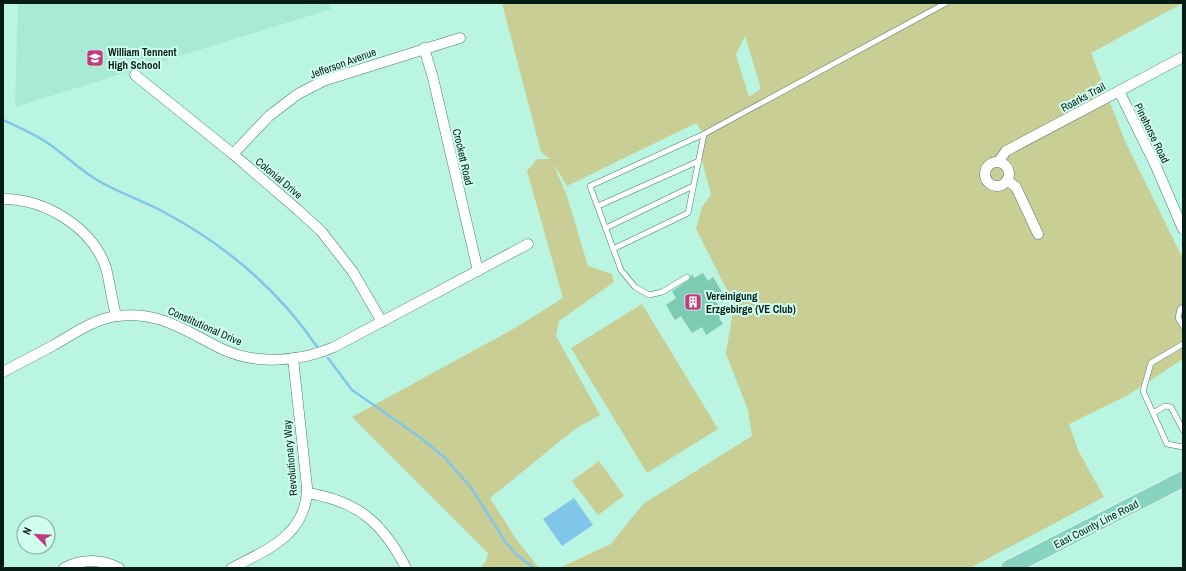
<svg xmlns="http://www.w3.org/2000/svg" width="1186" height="571" viewBox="0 0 1186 571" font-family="'Archivo Narrow',sans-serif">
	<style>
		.built { fill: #a8ebd4 }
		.green { fill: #c9ce94; fill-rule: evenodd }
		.water { fill: #80c6ea }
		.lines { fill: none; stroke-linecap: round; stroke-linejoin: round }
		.stream { stroke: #80c6ea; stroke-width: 2.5 }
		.building { fill: #7ccbb2 }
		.lane-casing { stroke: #467d6c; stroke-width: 6 }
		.street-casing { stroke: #467d6c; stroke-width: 11 }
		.primary-casing { stroke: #fff; stroke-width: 17 }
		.lane { stroke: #fff; stroke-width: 5 }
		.street { stroke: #fff; stroke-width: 10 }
		.primary { stroke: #88d3bf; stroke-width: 16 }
		.labels { text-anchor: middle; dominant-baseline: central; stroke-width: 4; stroke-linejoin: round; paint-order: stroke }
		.poi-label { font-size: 11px; font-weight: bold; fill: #051c15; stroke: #d0ffef; text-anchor: start }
		.street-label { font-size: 11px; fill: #051c15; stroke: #d0ffef }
	</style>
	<rect width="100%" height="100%" fill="#baf5e1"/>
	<path class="built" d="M18,3h311l2,6 -316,98z"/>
	<g class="green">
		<path d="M502,3h681l-92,50 34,88 58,118v100l-55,36 -59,29 9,26 26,47 -134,71h-411l52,-24 32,-40 109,-68 -4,-26 -22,-56 8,-50 -38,-75 6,-22 9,-12 -13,-50 17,-22 -11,11 -8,-11 -129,63 -14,-23 14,33 21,70 24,8 2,8 -55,39 -3,15 44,79 -25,14 -85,69 26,41 23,29h-58l6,-9 1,-6 -136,-136 163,-89 48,-30 -36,-127 10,-12h13l-9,-7zM745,36l16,53 -12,8 -13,-42z"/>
		<path d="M642,304l76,125 -71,44 -76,-125z"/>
		<path d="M599,461l25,35 -26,19 -26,-34z"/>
	</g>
	<path class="water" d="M574,498l19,27 -31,21 -19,-27z"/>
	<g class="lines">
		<g class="stream">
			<path d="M3,120c15,7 32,14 46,24 16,11 31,26 48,36 20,12 42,19 63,30 63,33 118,79 158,138"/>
			<path d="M328,358l24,32 69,48 23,19 28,32 34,54 12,13 16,12"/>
		</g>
	</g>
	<path class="building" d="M703,273l5,8 5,-4 9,15 -9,5 11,18 -5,3 4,6 -17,11 -4,-8 -10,6 -11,-17 -6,4 -9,-15 10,-7 -4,-7 17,-11 3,-6 2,4z"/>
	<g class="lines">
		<defs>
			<g id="lane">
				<path d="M598,206l101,-45"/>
				<path d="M606,228l87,-42"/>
				<path d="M613,249l75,-36 16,-79"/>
				<path d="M687,277l-25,15 -13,3 -14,-8 -14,-17 -31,-84 114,-52 242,-131"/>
				<path d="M1183,307l-3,2 -2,9 5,8"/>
				<path d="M1183,344l-32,19 -8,28 24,53 16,3"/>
				<path d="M1153,413l12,-7 6,1 12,23"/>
			</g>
			<g id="street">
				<path d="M424,48l9,30 45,193"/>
				<path d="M135,75l98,79 65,56 23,21 32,41 29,50"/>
				<path d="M1119,91l36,73 28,65"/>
				<path d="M233,154l36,-38 29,-22 25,-13 137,-43"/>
				<path d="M999,161l7,-10 177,-94"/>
				<circle cx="997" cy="174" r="12"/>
				<path d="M1007,180l9,7 22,47"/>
				<path d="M3,199c42,0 89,28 103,69 4,16 6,32 10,48"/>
				<path d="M3,372c17,-9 34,-18 51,-27 19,-11 40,-26 63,-29 44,-5 68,15 105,33 34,16 78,13 112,-2l194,-103"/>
				<path d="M307,493c51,8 76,30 99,75"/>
				<path d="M64,568c18,-9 37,-9 55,0"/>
				<path d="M232,568c36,-19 75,-33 75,-81l-14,-129"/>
			</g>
			<path id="primary" d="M1009,568l174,-89"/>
		</defs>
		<use href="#lane" class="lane-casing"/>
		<use href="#street" class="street-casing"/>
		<use href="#primary" class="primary-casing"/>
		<use href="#lane" class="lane"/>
		<use href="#street" class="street"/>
		<use href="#primary" class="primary"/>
	</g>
	<defs>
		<symbol id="school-square" viewBox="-11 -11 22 22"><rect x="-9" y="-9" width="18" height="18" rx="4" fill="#c03c81" stroke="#d0ffef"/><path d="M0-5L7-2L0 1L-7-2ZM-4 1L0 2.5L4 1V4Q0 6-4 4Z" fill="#fff"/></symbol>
		<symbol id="building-square" viewBox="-11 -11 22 22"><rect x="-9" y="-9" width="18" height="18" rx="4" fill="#c03c81" stroke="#d0ffef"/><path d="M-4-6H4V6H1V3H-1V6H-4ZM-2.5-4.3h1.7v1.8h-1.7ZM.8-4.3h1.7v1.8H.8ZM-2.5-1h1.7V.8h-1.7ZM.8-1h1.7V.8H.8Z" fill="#fff"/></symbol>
	</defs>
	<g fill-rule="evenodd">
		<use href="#school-square" x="85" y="48" width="20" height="20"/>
		<use href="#building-square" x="683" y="292" width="20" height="20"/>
	</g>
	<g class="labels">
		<g class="poi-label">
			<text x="108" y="52">William Tennent<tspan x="108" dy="13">High School</tspan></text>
			<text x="706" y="296">Vereinigung<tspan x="706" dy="13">Erzgebirge (VE Club)</tspan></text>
		</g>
		<g class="street-label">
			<text transform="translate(343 63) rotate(-20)">Jefferson Avenue</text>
			<text transform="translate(1083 97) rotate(-28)">Roarks Trail</text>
			<text transform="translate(1152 133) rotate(64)">Pinehorse Road</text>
			<text transform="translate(463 157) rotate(77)">Crockett Road</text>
			<text transform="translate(279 178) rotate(40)">Colonial Drive</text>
			<text transform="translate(205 326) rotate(24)">Constitutional Drive</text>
			<text transform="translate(290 458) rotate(-95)">Revolutionary Way</text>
			<text transform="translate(1096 524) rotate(-27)">East County Line Road</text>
		</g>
	</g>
	<rect width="1186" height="571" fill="none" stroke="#051c15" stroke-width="8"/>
	<g transform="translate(36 535) rotate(294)"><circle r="19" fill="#d0ffef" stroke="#7fa498"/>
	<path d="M0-3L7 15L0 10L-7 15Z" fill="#c03c81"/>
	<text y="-6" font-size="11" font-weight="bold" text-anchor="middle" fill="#051c15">N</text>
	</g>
</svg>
